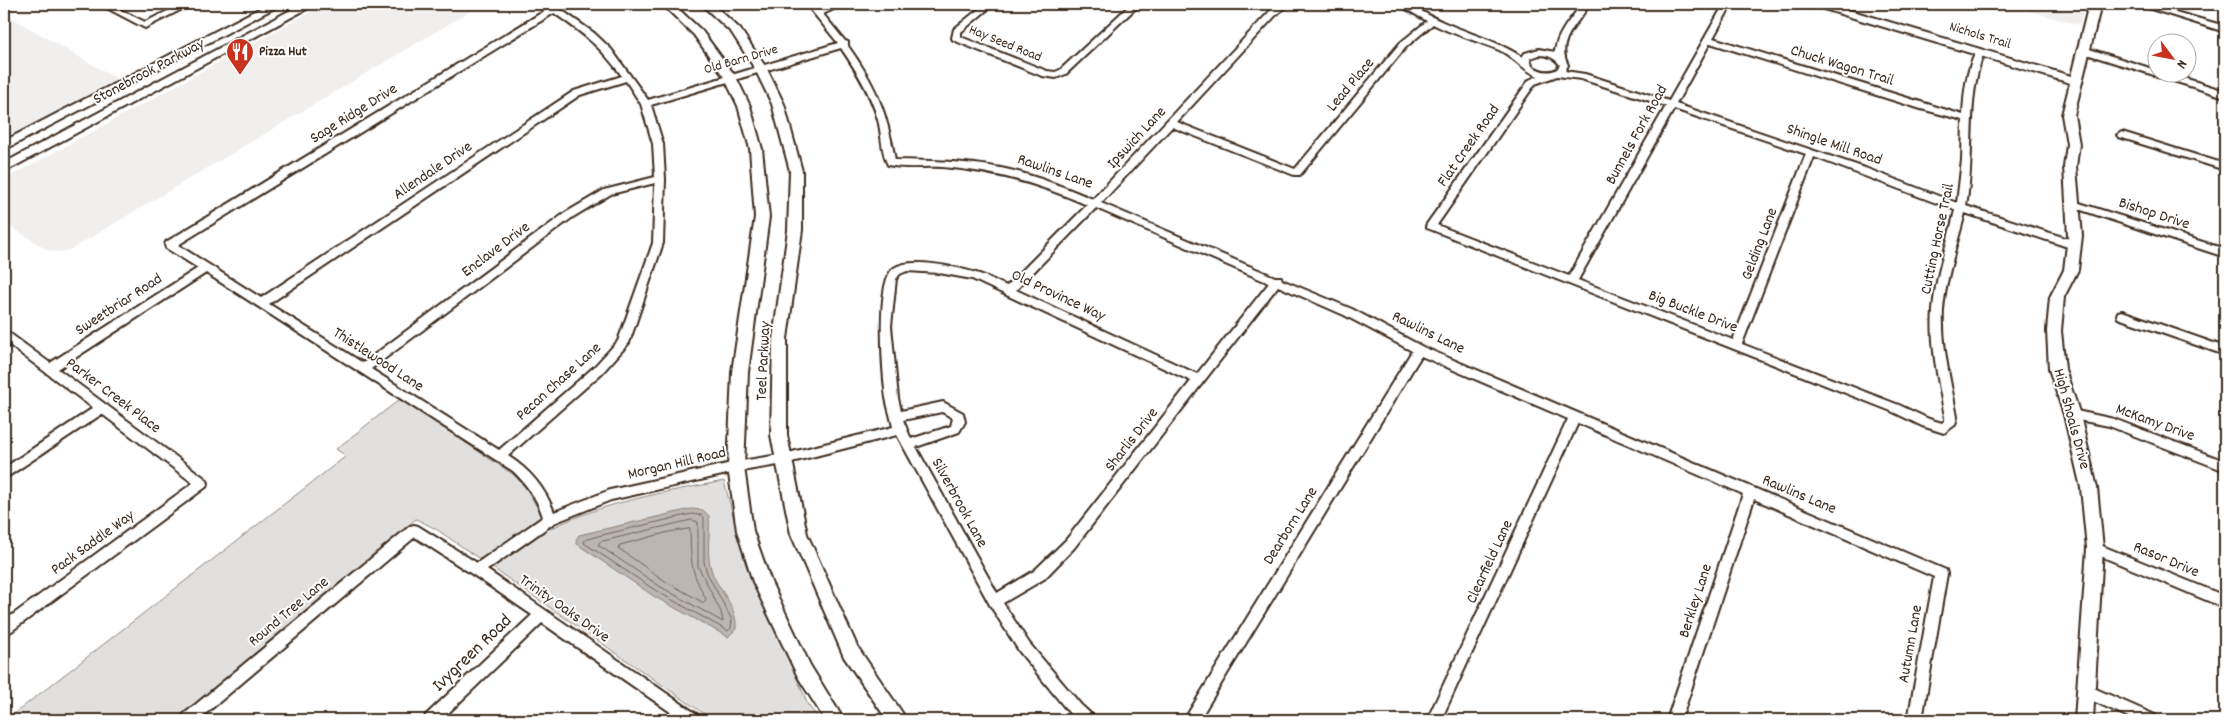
<svg xmlns="http://www.w3.org/2000/svg" width="2229" height="724" viewBox="0 0 2229 724" font-family="Dekko,sans-serif">
	<style>
		.built { fill: #f1efee }
		.green { fill: #e2e0de; stroke: #8e857e }
		.water { fill: #bcb6b3; stroke: #887e77 }
		.lines { fill: none; stroke-linecap: round; stroke-linejoin: round }
		.shore { stroke: #6f625a; stroke-width: 1 }
		.street-casing { stroke: #3b2a1e; stroke-width: 4 }
		.secondary-casing { stroke: #3b2a1e; stroke-width: 4 }
		.street { fill: #fff; fill-rule: evenodd }
		.secondary { fill: #fff; fill-rule: evenodd }
		.labels { text-anchor: middle; dominant-baseline: central; stroke-width: 4; stroke-linejoin: round; paint-order: stroke }
		.far-street-label { font-size: 14px; fill: #3b2a1e; stroke: #fff }
		.far-poi-label { font-size: 14px; font-weight: bold; fill: #3b2a1e; stroke: #fff; text-anchor: start }
		.street-label { font-size: 16px; fill: #3b2a1e; stroke: #fff }
		.near-street-label { font-size: 19px; fill: #3b2a1e; stroke: #fff }
	</style>
	<rect width="100%" height="100%" fill="#fff"/>
	<filter id="ink" filterUnits="userSpaceOnUse"><feTurbulence type="fractalNoise" baseFrequency=".02" numOctaves="2"/><feDisplacementMap in="SourceGraphic" scale="10" xChannelSelector="R" yChannelSelector="G"/><feConvolveMatrix kernelMatrix="1 2 1 2 8 2 1 2 1" color-interpolation-filters="sRGB"/></filter>
	<g filter="url(#ink)">
		<g class="built">
			<path d="M325,4h157l-412,246 -11,2 -10,-1 -45,-29v-42z"/>
			<path d="M2003,4h82l-5,21z"/>
			<path d="M4,13l113,66 -113,61z"/>
		</g>
		<path class="green" d="M400,399l114,76 11,12 25,42c53,-27 115,-37 174,-48l16,61 68,163 12,15h-107l-277,-191 -20,-10 -238,201h-172l340,-264 -10,-7z"/>
		<path class="water" d="M691,509l12,1 6,6c2,19 -4,38 3,56 7,20 26,34 24,57l-8,8 -73,-40 -78,-53 -1,-4 3,-5z"/>
		<g class="lines">
			<g class="shore">
				<path d="M692,514l9,1 3,3v44l3,11 25,47 -1,8 -3,3 -70,-39 -74,-49 1,-3 13,-4z"/>
				<path d="M692,520l6,2v44l23,46 2,10 -62,-35 -63,-42 2,-3z"/>
				<path d="M690,529c1,33 0,41 16,70l-2,4 -39,-22 -47,-33 2,-3 49,-13z"/>
			</g>
			<defs>
				<g id="street">
					<path d="M99,4h10l36,18 37,-18h10l-47,24z"/>
					<path d="M284,4h10l8,6 -1,2h-6z"/>
					<path d="M806,4h8l5,5 15,-5h11l-22,10 22,27 3,1v4c28,39 39,66 47,114 38,1 78,1 115,10 29,7 56,18 83,29l177,-188 10,-7h9l-13,11 -99,107 118,47 105,-126 27,-22 -30,-17c17,0 31,12 46,18 27,12 55,19 79,35l3,-4 14,-4 16,3c2,-19 16,-33 27,-48h8c-11,18 -35,38 -22,61l-3,6 20,3 84,27 55,-97h8l-19,34 250,77c1,-22 3,-45 14,-65h6l1,2c-19,49 -8,102 -18,154l112,36 1,3 -5,4 -109,-36c-8,32 -19,64 -22,97 -2,36 8,72 14,107l-2,8 -11,8 -22,-7 -31,-15 -464,-183 -1,-2 1,-2 102,-144 9,-4c-14,-5 -24,-19 -39,-26 -21,-9 -45,-15 -66,-26l-27,23 -106,128h-6l-122,-48 -71,76 174,74h6l1,3 70,29 71,38 523,223 1,4 -25,146h-14l26,-143 -180,-78 -73,221h-14l76,-226 -165,-71 -137,297h-14l141,-301 -147,-63 -222,364h-15l228,-369 -68,-36 -66,-29 -204,262 -30,31 -41,24 26,40 52,62 11,10 2,5h-17l-6,-5 -52,-64 -29,-46 -93,-170 -113,29 -48,8 -125,28 -57,23 -67,47 211,145 2,5h-18l-140,-97 -101,97h-17l2,-5 106,-100 -60,-41 -57,-37 -217,183h-17l2,-5 227,-189 4,-1 4,1 59,37 66,-46c-6,-19 -16,-32 -30,-46l-307,-198 -148,96 148,110 2,4 -2,4 -197,146 -5,2v-14l189,-138 -91,-69 -98,65v-11l89,-60 -89,-67v-10l4,1 42,31 148,-95 -32,-20 -1,-3 1,-3 385,-235h6l37,26 17,16 37,51 190,-57zM554,13c29,20 47,34 68,63l-48,15 -313,207 -83,-53zM1710,43l211,66 42,11 -1,40 -5,43 -92,-35 -189,-64zM841,48c15,22 30,46 37,72 4,14 3,32 10,45 17,4 36,1 54,2 52,4 98,17 145,38l-80,81c-10,-4 -20,-10 -31,-13 -19,-6 -66,-16 -82,-5 -19,12 -11,108 -8,130 2,10 5,19 7,29l-109,27 -48,8 -126,28 -56,22c-9,-24 -24,-42 -46,-56l94,-83 27,-30 34,-100 2,-64 -2,-35 -12,-39zM1539,55c9,0 16,3 21,10l-3,4c-9,5 -17,2 -25,-3l-2,-8zM1557,76l24,3 85,27 -97,170 -132,-51 98,-141zM626,81l15,23 12,40 2,33 -51,13 -39,23 -202,150 -94,-59 311,-209zM1674,109l132,45 -73,186 -155,-60zM1814,157l141,53c-7,33 -20,66 -22,101 -3,36 6,71 12,106v3l-3,3 -13,-4 -30,-14 -157,-61zM655,183l-2,60 -35,98 -24,26 -95,83 -128,-81 202,-152 38,-23zM1096,208l173,75 -72,91 -181,-84zM907,271l32,2 33,6 219,102 -125,159 -32,31 -37,22 -81,-146 43,-15 6,-10 -2,-9 -20,-11 -42,9 -3,-13 -7,-72 5,-47 4,-5zM942,412l11,6 -2,8 -40,13 -8,-19z"/>
					<path d="M985,4h9l-33,28v5l86,34 8,1 5,-2 71,-66h9l-74,70 -10,4 -14,-2 -89,-36 -1,-2 2,-9z"/>
					<path d="M2135,4h12l78,22v6z"/>
					<path d="M2083,47l73,23v2h9l60,19v6l-145,-45v-4z"/>
					<path d="M2122,132l103,32v6l-106,-33 -2,-2z"/>
					<path d="M2073,201l152,48v8l-156,-51 -1,-2 1,-2z"/>
					<path d="M2122,311l103,36v8l-107,-37 -1,-3 1,-3z"/>
					<path d="M2072,410l42,9 111,42v10l-116,-45 -41,-8 -2,-3 2,-3z"/>
					<path d="M2095,543l130,53v12l-134,-56 -2,-4 2,-4z"/>
					<path d="M2087,685l68,30 2,5h-22l-53,-24 -2,-5 2,-5z"/>
				</g>
				<g id="secondary">
					<path d="M268,4h14l-278,146v-9z"/>
					<path d="M302,4h14l-312,168v-9z"/>
					<path d="M662,4h11l29,27 34,46 14,29 12,43 7,68 -21,155 -4,95 9,64 18,51 39,83 34,55h-19l-27,-43 -45,-95 -16,-51 -9,-64 4,-95 23,-155 -5,-68 -12,-43 -14,-29 -30,-42z"/>
					<path d="M701,4h12l27,25 27,40 17,35 18,67v59l-15,109v96l20,99 50,112 50,74h-20l-43,-63 -53,-123 -20,-99 2,-96 15,-109 2,-59 -18,-67 -17,-35 -23,-36z"/>
					<path d="M1813,4h16l242,72 18,-72h12l-27,111 5,29 -3,23 6,69 -4,34 -14,27 -3,34 4,38 15,46 17,73 6,60 -10,172h-18l12,-172 -6,-60 -17,-73 -15,-46 -2,-38 3,-34 14,-27 4,-34 -4,-69 3,-23 -5,-29 8,-32 -256,-77z"/>
				</g>
			</defs>
			<use href="#street" class="street-casing"/>
			<use href="#secondary" class="secondary-casing"/>
			<use href="#street" class="street"/>
			<use href="#secondary" class="secondary"/>
		</g>
	</g>
	<defs>
		<symbol id="restaurant-pin" viewBox="-11 -11 22 30"><path d="M0 17L-7.5 6A9.5 9.5 0 1 1 7.5 6Z" fill="#c8321e" stroke="#fff"/><path d="M-5-6h1v4h1v-4h1v4h1v-4h1v5L-1.5 .5V6h-2V.5L-5-1ZM5-6V6H3V1.5H1.5Q1.5-4 5-6Z" fill="#fff"/></symbol>
	</defs>
	<g fill-rule="evenodd">
		<use href="#restaurant-pin" x="224" y="36" width="32" height="43"/>
	</g>
	<g class="labels">
		<g class="far-street-label">
			<text transform="translate(1980 36) rotate(17)">Nichols Trail</text>
			<text transform="translate(1005 44) rotate(22)">Hay Seed Road</text>
			<text transform="translate(741 60) rotate(-16)">Old Barn Drive</text>
		</g>
		<g class="far-poi-label">
			<text x="259" y="52">Pizza Hut</text>
		</g>
		<g class="street-label">
			<text transform="translate(1842 66) rotate(17)">Chuck Wagon Trail</text>
			<text transform="translate(149 72) rotate(-28)">Stonebrook Parkway</text>
			<text transform="translate(1351 85) rotate(-50)">Lead Place</text>
			<text transform="translate(354 114) rotate(-32)">Sage Ridge Drive</text>
			<text transform="translate(1637 135) rotate(-61)">Bunnels Fork Road</text>
			<text transform="translate(1137 138) rotate(-47)">Ipswich Lane</text>
			<text transform="translate(1834 145) rotate(19)">Shingle Mill Road</text>
			<text transform="translate(1469 146) rotate(-55)">Flat Creek Road</text>
			<text transform="translate(433 171) rotate(-34)">Allendale Drive</text>
			<text transform="translate(1055 172) rotate(19)">Rawlins Lane</text>
			<text transform="translate(2154 214) rotate(18)">Bishop Drive</text>
			<text transform="translate(1938 239) rotate(-78)">Cutting Horse Trail</text>
			<text transform="translate(1760 244) rotate(-69)">Gelding Lane</text>
			<text transform="translate(496 250) rotate(-37)">Enclave Drive</text>
			<text transform="translate(1058 296) rotate(25)">Old Province Way</text>
			<text transform="translate(119 305) rotate(-33)">Sweetbriar Road</text>
			<text transform="translate(1693 312) rotate(21)">Big Buckle Drive</text>
			<text transform="translate(1428 333) rotate(26)">Rawlins Lane</text>
			<text transform="translate(378 360) rotate(33)">Thistlewood Lane</text>
			<text transform="translate(764 361) rotate(-87)">Teel Parkway</text>
			<text transform="translate(559 382) rotate(-42)">Pecan Chase Lane</text>
			<text transform="translate(113 396) rotate(37)">Parker Creek Place</text>
			<text transform="translate(2071 419) rotate(75)">High Shoals Drive</text>
			<text transform="translate(2155 423) rotate(20)">McKamy Drive</text>
			<text transform="translate(1132 440) rotate(-52)">Sharlis Drive</text>
			<text transform="translate(677 464) rotate(-13)">Morgan Hill Road</text>
			<text transform="translate(1799 495) rotate(23)">Rawlins Lane</text>
			<text transform="translate(959 503) rotate(61)">Silverbrook Lane</text>
			<text transform="translate(1291 526) rotate(-58)">Dearborn Lane</text>
			<text transform="translate(93 543) rotate(-36)">Pack Saddle Way</text>
			<text transform="translate(2166 560) rotate(23)">Rasor Drive</text>
			<text transform="translate(1490 562) rotate(-65)">Clearfield Lane</text>
			<text transform="translate(1696 601) rotate(-72)">Berkley Lane</text>
			<text transform="translate(564 609) rotate(35)">Trinity Oaks Drive</text>
			<text transform="translate(289 612) rotate(-40)">Round Tree Lane</text>
			<text transform="translate(1911 644) rotate(-80)">Autumn Lane</text>
		</g>
		<g class="near-street-label">
			<text transform="translate(473 654) rotate(-44)">Ivygreen Road</text>
		</g>
	</g>
	<rect width="2229" height="724" fill="none" stroke="#fff" stroke-width="20"/>
	<rect x="10" y="10" width="2209" height="704" fill="none" stroke="#3b2a1e" stroke-width="2" filter="url(#ink)"/>
	<g transform="translate(2172 58) rotate(122)"><circle r="24" fill="#ffffff" stroke="#b1aaa5"/>
	<path d="M0-4L9 19L0 12L-9 19Z" fill="#c8321e"/>
	<text y="-8" font-size="14" font-weight="bold" text-anchor="middle" fill="#3b2a1e">N</text>
	</g>
</svg>
